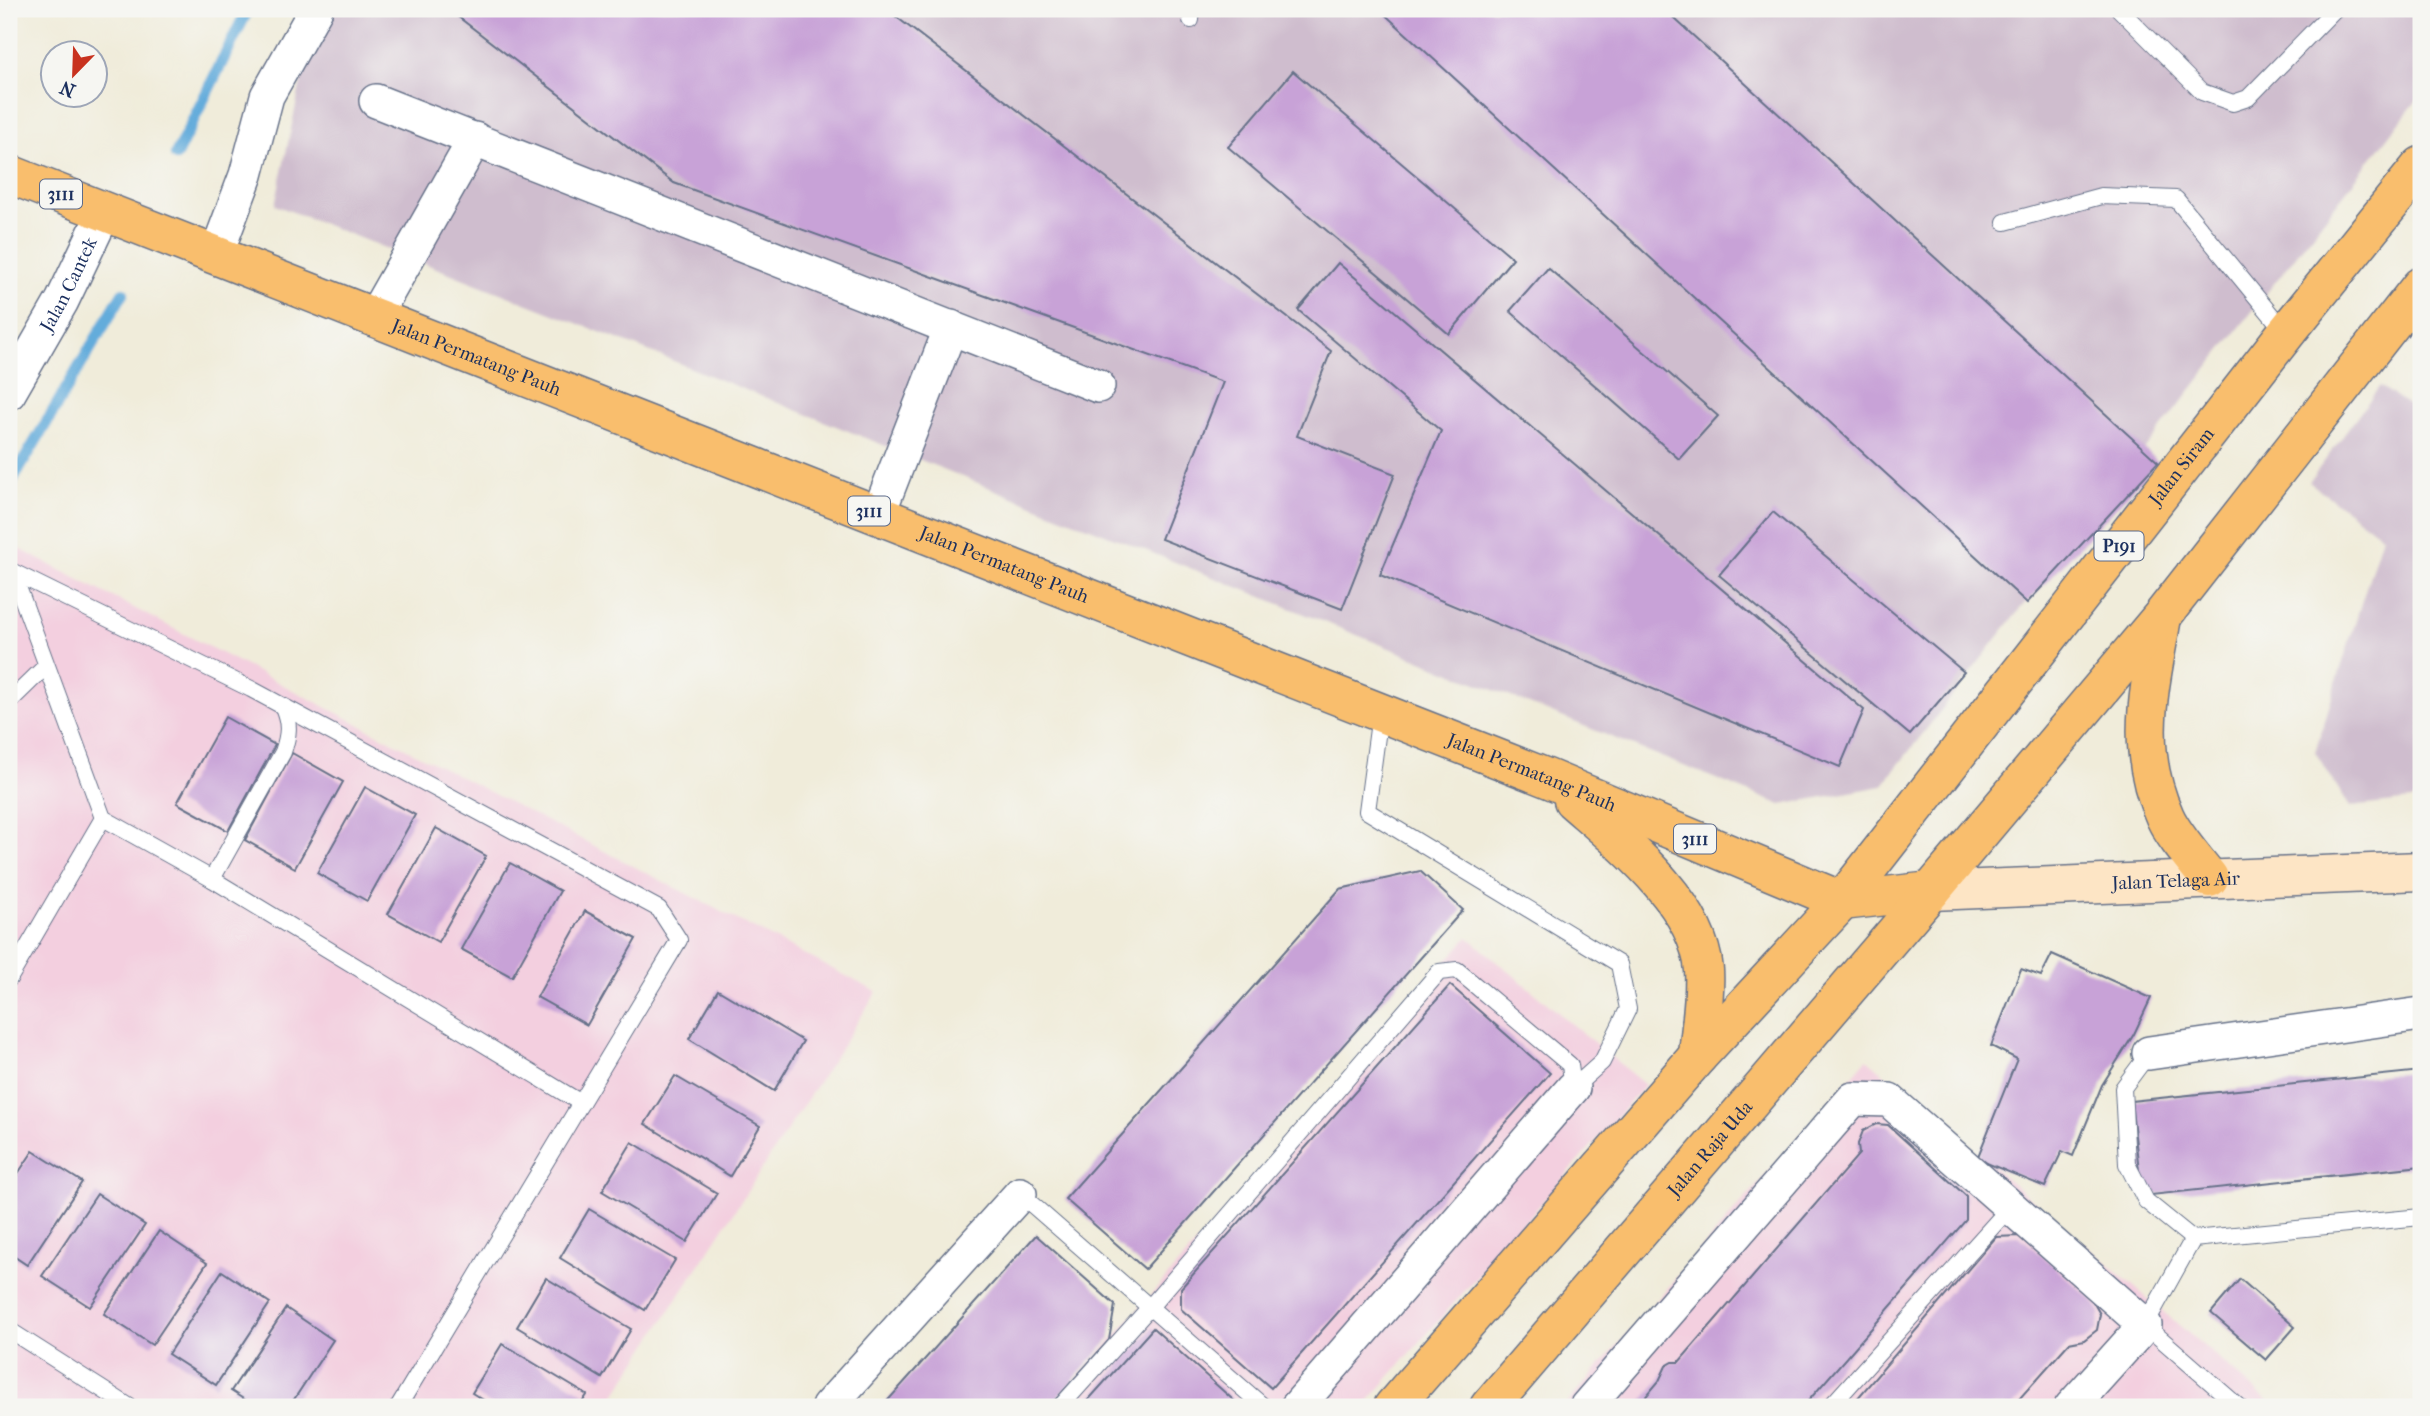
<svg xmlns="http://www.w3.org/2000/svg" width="2430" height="1416" viewBox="0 0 2430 1416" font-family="'IM FELL French Canon',serif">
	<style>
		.built { fill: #f3cfdf }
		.industrial { fill: #cfbdce }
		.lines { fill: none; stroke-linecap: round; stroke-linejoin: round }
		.stream { stroke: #63acdb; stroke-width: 12 }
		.building { fill: #c8a2d7 }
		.lane-casing { stroke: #667189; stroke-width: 18 }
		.street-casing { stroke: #667189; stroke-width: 36 }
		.secondary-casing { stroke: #667189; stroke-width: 41 }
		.primary-casing { stroke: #667189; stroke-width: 41 }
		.lane { stroke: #fff; stroke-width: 16 }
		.street { stroke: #fff; stroke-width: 33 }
		.secondary { stroke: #fde5c5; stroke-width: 38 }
		.primary { stroke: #f9be6d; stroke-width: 38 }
		.labels { text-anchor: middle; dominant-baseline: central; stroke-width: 6; stroke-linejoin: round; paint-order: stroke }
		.shield { fill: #f6f6f2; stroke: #5d6b8a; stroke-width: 2 }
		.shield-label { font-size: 18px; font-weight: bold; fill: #1b2f5e }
		.street-label { font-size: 19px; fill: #1b2f5e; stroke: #f6f6f2 }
	</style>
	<rect width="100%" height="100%" fill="#f6f6f2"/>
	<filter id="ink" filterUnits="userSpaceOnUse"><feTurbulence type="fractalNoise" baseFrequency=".0143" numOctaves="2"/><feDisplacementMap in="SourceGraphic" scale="14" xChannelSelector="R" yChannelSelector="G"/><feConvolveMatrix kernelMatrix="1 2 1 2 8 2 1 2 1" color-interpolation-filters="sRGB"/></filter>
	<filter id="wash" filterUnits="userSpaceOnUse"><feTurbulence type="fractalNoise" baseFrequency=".00686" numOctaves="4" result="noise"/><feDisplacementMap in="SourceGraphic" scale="28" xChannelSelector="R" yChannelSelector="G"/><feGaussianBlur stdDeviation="1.57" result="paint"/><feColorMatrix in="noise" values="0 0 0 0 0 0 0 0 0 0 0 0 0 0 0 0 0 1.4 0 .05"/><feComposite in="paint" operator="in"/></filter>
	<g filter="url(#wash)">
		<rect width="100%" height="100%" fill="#f0ecda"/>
		<g class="built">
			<path d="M12,545l865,447 -270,415h-598v-856z"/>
			<path d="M1468,937l177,148 -282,322h-311z"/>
			<path d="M1867,1059l408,348h-711z"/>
		</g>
		<g class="industrial">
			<path d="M335,9h2086v86l-539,691 -101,19 -1120,-449 -386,-151 27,-128z"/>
			<path d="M2380,386l41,28v385l-71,8 -35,-55 67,-216 -73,-54z"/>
		</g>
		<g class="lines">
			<g class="stream">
				<path d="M176,155l72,-146"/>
				<path d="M9,486l114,-193"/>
			</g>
		</g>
		<g id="blocks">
			<g class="building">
				<path d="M448,9h438l445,342 -34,85 98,38 -53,135 -181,-70 62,-157 -549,-199z"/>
				<path d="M1379,9h285l494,453 -131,141z"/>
				<path d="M1293,71l220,187 -64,76 -221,-187z"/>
				<path d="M1338,263l526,447 -24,57 -460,-192 61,-144 -143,-121z"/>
				<path d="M1548,268l170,148 -39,43 -169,-148z"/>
				<path d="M1773,512l191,160 -54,63 -191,-160z"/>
				<path d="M225,717l50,28 -47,86 -51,-28z"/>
				<path d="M292,753l51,29 -48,86 -50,-28z"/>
				<path d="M365,787l50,28 -48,86 -50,-28z"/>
				<path d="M436,828l50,28 -48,86 -50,-28z"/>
				<path d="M510,863l50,28 -48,86 -51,-28z"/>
				<path d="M1420,871l43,39 -318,359 -80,-70 275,-310z"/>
				<path d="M585,911l51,28 -49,86 -50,-28z"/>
				<path d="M2052,954l99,44 -17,36 -32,51 -29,71 -11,-5 -17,36 -68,-28 40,-100 -26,-13 30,-77 20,7z"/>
				<path d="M1450,985l100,88 -279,315 -90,-79v-21z"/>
				<path d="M718,990l85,51 -29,50 -85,-52z"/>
				<path d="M2421,1071v95l-279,30 -11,-95z"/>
				<path d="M675,1076l85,50 -30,50 -85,-52z"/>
				<path d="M1876,1124l12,1 78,71v24l-163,187h-166l22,-26 7,-15 7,-4h6l180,-208 -1,-10 5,-13z"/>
				<path d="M632,1142l85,51 -30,49 -85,-51z"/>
				<path d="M33,1151l49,31 -55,83 -18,-12v-66z"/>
				<path d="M97,1194l48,31 -55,82 -48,-31z"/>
				<path d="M589,1209l86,51 -30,50 -85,-52z"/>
				<path d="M159,1231l48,32 -55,82 -48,-31z"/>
				<path d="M1036,1235l79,70 -6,35 -60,67h-167z"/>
				<path d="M2019,1236l73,64 8,14 -3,16 -13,10 -15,3 -57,64h-162l146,-170z"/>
				<path d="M222,1271l48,32 -54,82 -48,-31z"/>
				<path d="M546,1278l85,51 -29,49 -85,-51z"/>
				<path d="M2240,1279l55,48 -29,33 -55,-47z"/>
				<path d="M286,1308l47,32 -44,67h-33l-25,-16z"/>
				<path d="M1153,1328l88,79h-159z"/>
				<path d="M502,1344l85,51 -8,12h-84l-23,-14z"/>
			</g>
		</g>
	</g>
	<g filter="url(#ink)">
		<use href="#blocks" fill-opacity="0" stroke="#667189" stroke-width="2"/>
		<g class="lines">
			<defs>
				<g id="lane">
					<path d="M2119,9l83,83 31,11 15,-5 87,-89"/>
					<path d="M1191,20l1,-11"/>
					<path d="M2005,222l96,-26 75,3 110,134"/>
					<path d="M9,570l242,119 408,220 20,31 -281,467"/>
					<path d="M9,577l9,10 85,231 109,61 369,224"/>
					<path d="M9,702l37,-36"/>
					<path d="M1380,714l-13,97 252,153 9,45 -26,53 -29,26"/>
					<path d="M212,879l71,-127c6,-18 7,-28 0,-45"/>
					<path d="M9,979l94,-161"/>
					<path d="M2149,1053l-26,35 4,76 19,37 47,38 228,-22"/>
					<path d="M1020,1194l244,213"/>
					<path d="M2193,1239l-48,86 94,82"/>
					<path d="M9,1330l121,77"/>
					<path d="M1060,1407l90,-100 289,-335 18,-2 113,95 3,23"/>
					<path d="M1830,1407l181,-201"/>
				</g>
				<g id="street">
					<path d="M376,101l722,285"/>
					<path d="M216,255l30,-80 21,-79 49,-87"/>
					<path d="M374,317l101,-178"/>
					<path id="s1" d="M9,393l53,-92 43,-90"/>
					<path d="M878,515l73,-188"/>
					<path d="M2149,1053l272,-39"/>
					<path d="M828,1407l192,-213"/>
					<path d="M1297,1407l276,-319"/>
					<path d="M1586,1407l267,-308 36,1 256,225 -74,82"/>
				</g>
				<g id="secondary">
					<path id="s2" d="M1931,891l490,-20"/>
				</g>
				<g id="primary">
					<path id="s3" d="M9,174l1538,604 295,123 89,-10"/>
					<path d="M2162,617c-12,71 -29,130 3,200 9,20 30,43 44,61"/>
					<path d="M1573,800c48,42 125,102 131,170 2,28 -4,58 -6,86"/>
					<path id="s4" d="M1393,1407l305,-351 144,-155 444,-568 135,-167"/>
					<path id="s5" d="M1489,1407l442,-516 232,-276 258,-329"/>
				</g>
			</defs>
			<use href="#lane" class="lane-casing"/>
			<use href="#street" class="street-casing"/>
			<use href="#secondary" class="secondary-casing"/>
			<use href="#primary" class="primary-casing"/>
			<use href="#lane" class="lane"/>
			<use href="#street" class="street"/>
			<use href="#secondary" class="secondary"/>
			<use href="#primary" class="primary"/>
		</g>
	</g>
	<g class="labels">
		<g class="shield">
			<rect x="40" y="179.5" width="42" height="29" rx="5"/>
			<rect x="848" y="496.5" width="42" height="29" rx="5"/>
			<rect x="2094.5" y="531.5" width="49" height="29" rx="5"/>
			<rect x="1674" y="824.5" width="42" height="29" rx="5"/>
		</g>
		<g class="shield-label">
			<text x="61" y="194">3111</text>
			<text x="869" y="511">3111</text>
			<text x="2119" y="546">P191</text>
			<text x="1695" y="839">3111</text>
		</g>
		<g class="street-label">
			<text stroke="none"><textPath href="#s1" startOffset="124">Jalan Cantek</textPath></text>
			<text stroke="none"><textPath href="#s3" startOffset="502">Jalan Permatang Pauh</textPath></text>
			<text stroke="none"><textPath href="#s4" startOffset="1228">Jalan Siram</textPath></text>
			<text stroke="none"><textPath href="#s3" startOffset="1069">Jalan Permatang Pauh</textPath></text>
			<text stroke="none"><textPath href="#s3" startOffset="1636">Jalan Permatang Pauh</textPath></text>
			<text stroke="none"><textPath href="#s2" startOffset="245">Jalan Telaga Air</textPath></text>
			<text stroke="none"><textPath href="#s5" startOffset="340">Jalan Raja Uda</textPath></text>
		</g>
	</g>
	<rect width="2430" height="1416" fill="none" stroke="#f6f6f2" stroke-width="35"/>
	<g transform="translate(74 74) rotate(203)"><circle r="33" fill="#f6f6f2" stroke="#9ea6b7" stroke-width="2"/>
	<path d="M0-5L12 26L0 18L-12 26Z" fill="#c8321e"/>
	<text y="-10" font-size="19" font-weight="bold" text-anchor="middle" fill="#1b2f5e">N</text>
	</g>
</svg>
